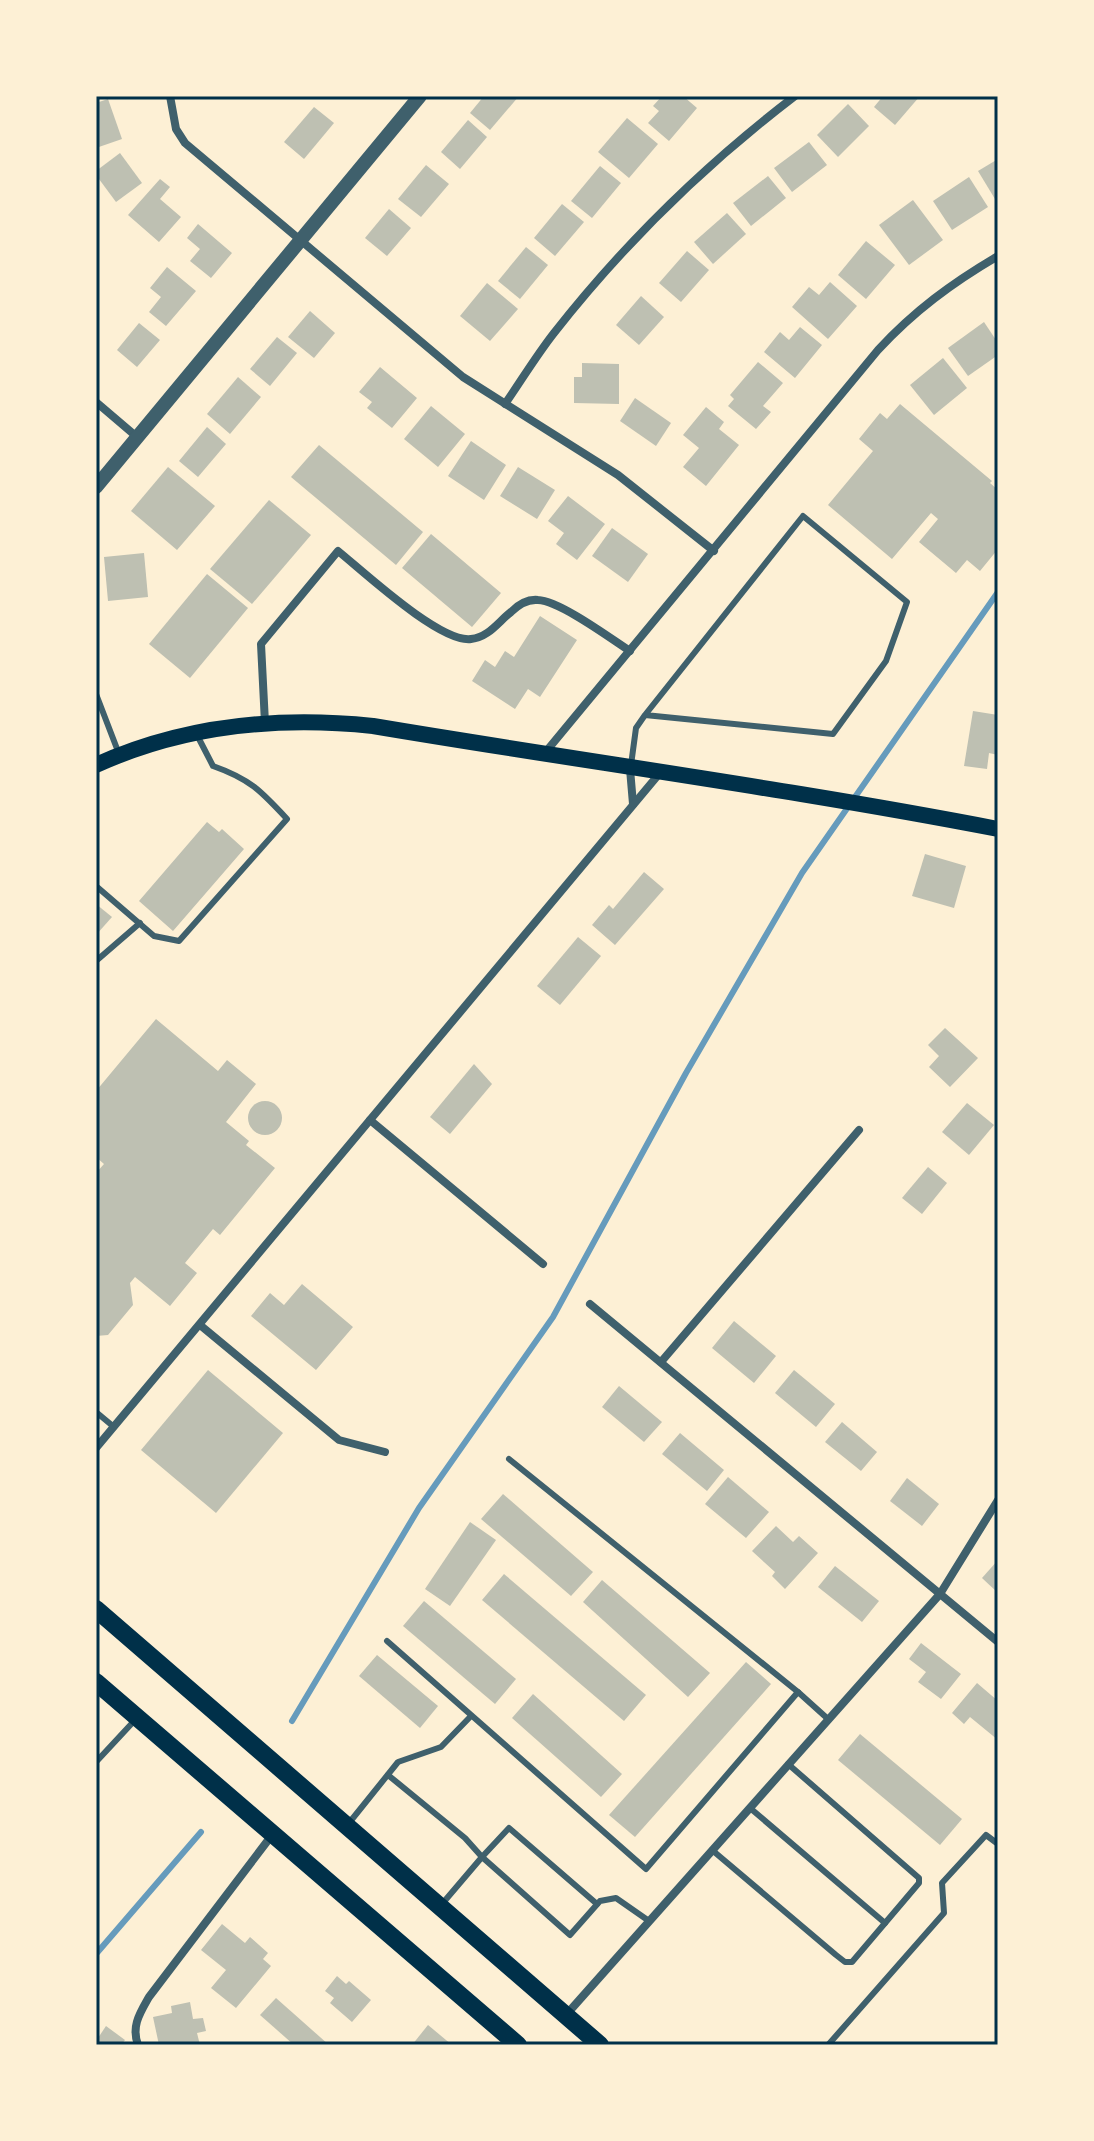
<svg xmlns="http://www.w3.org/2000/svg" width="1094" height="2141" viewBox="0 0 1094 2141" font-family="Montserrat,sans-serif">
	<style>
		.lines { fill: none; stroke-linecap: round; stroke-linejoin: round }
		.stream { stroke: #669bbc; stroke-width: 6 }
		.building { fill: #bec0b2 }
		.service { stroke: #3f606c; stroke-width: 6 }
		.minor { stroke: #3f606c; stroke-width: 8 }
		.tertiary { stroke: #3f606c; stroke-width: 14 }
		.secondary { stroke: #003049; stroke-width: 16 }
		.primary { stroke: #003049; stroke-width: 18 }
		.neatline { fill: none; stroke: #003049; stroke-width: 3 }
	</style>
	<rect width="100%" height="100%" fill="#fdf0d5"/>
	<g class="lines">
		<g class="stream">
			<path d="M292,1721l127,-213 134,-191 133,-244 116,-200 196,-281"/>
			<path d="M96,1954l105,-122"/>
		</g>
	</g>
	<g class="building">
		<path d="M484,96h35l-29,34 -20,-17z"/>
		<path d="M662,96h21l14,12 -28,33 -21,-18 11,-12 -6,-5z"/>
		<path d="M883,96h37l-25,29 -21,-18z"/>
		<path d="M108,99l14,40 -26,9v-45z"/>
		<path d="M848,104l21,22 -31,31 -21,-22z"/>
		<path d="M314,107l20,16 -30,36 -20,-17z"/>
		<path d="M627,118l31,26 -29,34 -31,-26z"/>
		<path d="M468,120l19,17 -27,32 -19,-17z"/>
		<path d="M809,142l18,23 -35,27 -18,-24z"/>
		<path d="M120,153l22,30 -26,19 -20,-27v-4z"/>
		<path d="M998,159v45l-20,-33z"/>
		<path d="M426,165l23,19 -28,33 -23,-18z"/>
		<path d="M600,166l21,17 -29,35 -21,-17z"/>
		<path d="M768,176l18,22 -35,28 -18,-23z"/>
		<path d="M969,177l19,30 -36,23 -19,-29z"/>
		<path d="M160,179l10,8 -10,12 21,18 -22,25 -31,-27z"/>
		<path d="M913,200l30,40 -34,25 -30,-40z"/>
		<path d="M562,204l22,18 -29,34 -21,-18z"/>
		<path d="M389,209l22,19 -24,28 -22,-18z"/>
		<path d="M727,213l19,21 -33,30 -19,-22z"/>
		<path d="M198,224l34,29 -21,25 -21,-17 10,-12 -13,-11z"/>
		<path d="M866,241l29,24 -29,34 -28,-24z"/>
		<path d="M526,247l22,18 -28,34 -22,-18z"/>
		<path d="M687,251l22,19 -28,32 -22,-19z"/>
		<path d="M167,267l29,24 -30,35 -17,-14 12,-15 -11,-9z"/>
		<path d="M830,282l27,24 -29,33 -36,-32 17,-20 10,8z"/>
		<path d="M487,283l31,26 -28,32 -30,-25z"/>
		<path d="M641,296l23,21 -25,28 -23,-20z"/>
		<path d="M310,311l25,22 -21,25 -26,-21z"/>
		<path d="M984,322l14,21v12l-30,21 -20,-28z"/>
		<path d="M139,323l21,17 -23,27 -20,-17z"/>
		<path d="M800,327l22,18 -27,33 -31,-26 16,-20 9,8z"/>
		<path d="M277,337l20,16 -27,33 -20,-17z"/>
		<path d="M943,358l24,30 -33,27 -24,-30z"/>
		<path d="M758,362l25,21 -20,23 8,6 -15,17 -28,-23 6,-7 -4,-4z"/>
		<path d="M582,363l37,1v40l-45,-1v-26h8z"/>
		<path d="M380,367l37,31 -25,30 -25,-20 5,-6 -13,-10z"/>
		<path d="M238,377l23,20 -31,37 -23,-20z"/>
		<path d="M635,398l36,25 -15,23 -36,-25z"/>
		<path d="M900,404l92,77 -2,2 8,7v59l-18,22 -13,-11 -11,13 -37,-31 19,-23 -7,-6 -39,46 -64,-54 45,-54 -14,-12 21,-26 7,6z"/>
		<path d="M431,406l34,28 -27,33 -34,-28z"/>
		<path d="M706,407l18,15 -5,7 20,16 -33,41 -23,-19 16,-19 -16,-13z"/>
		<path d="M207,427l19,17 -28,33 -19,-16z"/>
		<path d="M471,441l35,24 -22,35 -36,-24z"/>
		<path d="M319,445l104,87 -27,33 -105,-88z"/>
		<path d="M168,467l47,39 -38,44 -46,-39z"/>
		<path d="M518,467l37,23 -18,29 -37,-23z"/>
		<path d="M568,496l37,28 -28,36 -21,-16 8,-11 -16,-12z"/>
		<path d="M269,500l42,35 -59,69 -42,-35z"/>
		<path d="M612,528l36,26 -20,28 -36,-26z"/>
		<path d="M431,534l70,59 -29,34 -70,-59z"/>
		<path d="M144,553l4,44 -40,4 -4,-44z"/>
		<path d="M207,574l41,34 -58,70 -41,-34z"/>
		<path d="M540,616l37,24 -37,57 -12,-8 -13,20 -43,-28 13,-21 10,7 10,-16 9,6z"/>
		<path d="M973,711l25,4v40l-9,-2 -2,16 -23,-3z"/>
		<path d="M207,822l12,10 3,-3 22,20 -71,82 -34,-30z"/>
		<path d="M925,854l41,12 -12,42 -42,-12z"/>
		<path d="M644,872l20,17 -49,56 -23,-20 17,-20 4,4z"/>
		<path d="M96,904l16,13 -16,18z"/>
		<path d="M578,937l23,19 -41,49 -23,-19z"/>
		<path d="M156,1019l62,52 9,-11 29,24 -30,38 23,19 -3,4 29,23 -55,67 -7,-6 -28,34 12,10 -27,33 -35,-29 -5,6 3,22 -25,30 -12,1v-163l8,-9 -8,-7v-66z"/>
		<path d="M945,1028l33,30 -28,29 -21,-20 10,-11 -11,-11z"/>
		<path d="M474,1064l18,20 -42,50 -20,-17z"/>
		<circle cx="265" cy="1118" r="17"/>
		<path d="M967,1103l27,22 -25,30 -27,-23z"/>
		<path d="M928,1167l19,16 -25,31 -20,-16z"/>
		<path d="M302,1284l51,43 -37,43 -65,-54 19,-23 14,12z"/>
		<path d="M734,1321l42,35 -22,27 -42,-35z"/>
		<path d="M208,1370l75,63 -67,80 -75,-63z"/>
		<path d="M794,1370l41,34 -19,23 -41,-34z"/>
		<path d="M619,1386l43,36 -18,20 -42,-35z"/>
		<path d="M842,1422l35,30 -16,19 -36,-29z"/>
		<path d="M680,1433l44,37 -17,21 -45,-37z"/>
		<path d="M728,1477l41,35 -23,26 -41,-34z"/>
		<path d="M907,1478l32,26 -17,22 -32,-25z"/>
		<path d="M503,1494l90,78 -22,24 -90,-77z"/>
		<path d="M470,1522l26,18 -46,66 -25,-17z"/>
		<path d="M776,1526l17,16 6,-6 19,17 -33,36 -13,-13 3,-4 -23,-21z"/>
		<path d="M998,1560v33l-16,-15z"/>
		<path d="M835,1566l44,35 -17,21 -44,-35z"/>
		<path d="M504,1574l142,121 -22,26 -142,-121z"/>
		<path d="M602,1580l108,93 -22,24 -105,-95z"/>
		<path d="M424,1601l92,78 -21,25 -92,-78z"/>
		<path d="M921,1643l40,31 -20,25 -23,-17 8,-10 -17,-13z"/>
		<path d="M377,1655l61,51 -18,22 -61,-52z"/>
		<path d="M746,1662l25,22 -136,153 -26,-22z"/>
		<path d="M977,1683l21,18v39l-28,-23 -6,7 -12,-11z"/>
		<path d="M533,1694l89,80 -21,23 -89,-79z"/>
		<path d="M860,1734l102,85 -22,26 -102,-85z"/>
		<path d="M222,1924l23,19 5,-6 18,16 -5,6 8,7 -35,42 -25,-20 15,-18 -25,-20z"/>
		<path d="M337,1976l9,8 3,-3 22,19 -19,22 -22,-19 4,-5 -9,-7z"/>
		<path d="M276,1998l53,47h-35l-34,-30z"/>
		<path d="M190,2002l3,17 10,-1 3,13 -9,2 3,12h-41l-6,-28 19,-4 -1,-7z"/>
		<path d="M428,2025l24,20h-40z"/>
		<path d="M106,2026l19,14 -4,5h-19l-6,-4z"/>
	</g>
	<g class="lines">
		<g class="service">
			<path d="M96,694l23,60"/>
			<path d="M631,765l5,-37 9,-13 188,19 53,-73 21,-59 -104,-86 -158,199"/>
			<path d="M96,886l58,50 25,5 108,-122c-26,-28 -37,-40 -74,-53l-16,-31"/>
			<path d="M96,961l44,-38"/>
			<path d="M96,1412l18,15"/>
			<path d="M509,1459l289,233 30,27"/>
			<path d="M387,1641l259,228 152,-177"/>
			<path d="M96,1762l39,-42"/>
			<path d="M388,1775l77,63 17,19 27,-29 88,76"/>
			<path d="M750,1808l135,115"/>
			<path d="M349,1823l49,-61 43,-15 30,-31"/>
			<path d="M712,1850l124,105 9,7h7l67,-79v-5l-131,-114"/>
			<path d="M442,1904l40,-47 88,78 30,-34 16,-3 33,23"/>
			<path d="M828,2045l116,-132 -2,-30 44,-48 12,9"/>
		</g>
		<g class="minor">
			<path d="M170,96l6,33 9,14 278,234 155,98 96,76"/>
			<path d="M96,402l41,35"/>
			<path d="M505,404c16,-23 31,-48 49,-71 69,-88 152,-169 241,-237"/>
			<path d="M265,723l-4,-79 77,-93c26,21 102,92 133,88 18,-2 27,-17 40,-27 7,-7 17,-13 27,-12 22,1 72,38 92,51"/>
			<path d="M544,754l334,-404c36,-39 74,-67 120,-94"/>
			<path d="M630,769l3,35"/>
			<path d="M370,1120l173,144"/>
			<path d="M590,1304l408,338"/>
			<path d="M200,1325l139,115 46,12"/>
			<path d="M661,1362l198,-232"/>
			<path d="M96,1448l563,-674"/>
			<path d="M566,2015l374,-421 58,-94"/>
			<path d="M138,2045c-7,-19 2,-32 11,-48l123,-162"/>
		</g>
		<path class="tertiary" d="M96,487l324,-391"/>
		<path class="secondary" d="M96,765c88,-40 182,-49 277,-39 208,35 418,63 625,103"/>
		<g class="primary">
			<path d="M96,1609l504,436"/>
			<path d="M96,1682l422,363"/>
		</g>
	</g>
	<rect width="1094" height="2141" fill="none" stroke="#fdf0d5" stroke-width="196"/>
	<rect x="98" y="98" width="898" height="1945" class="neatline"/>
</svg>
